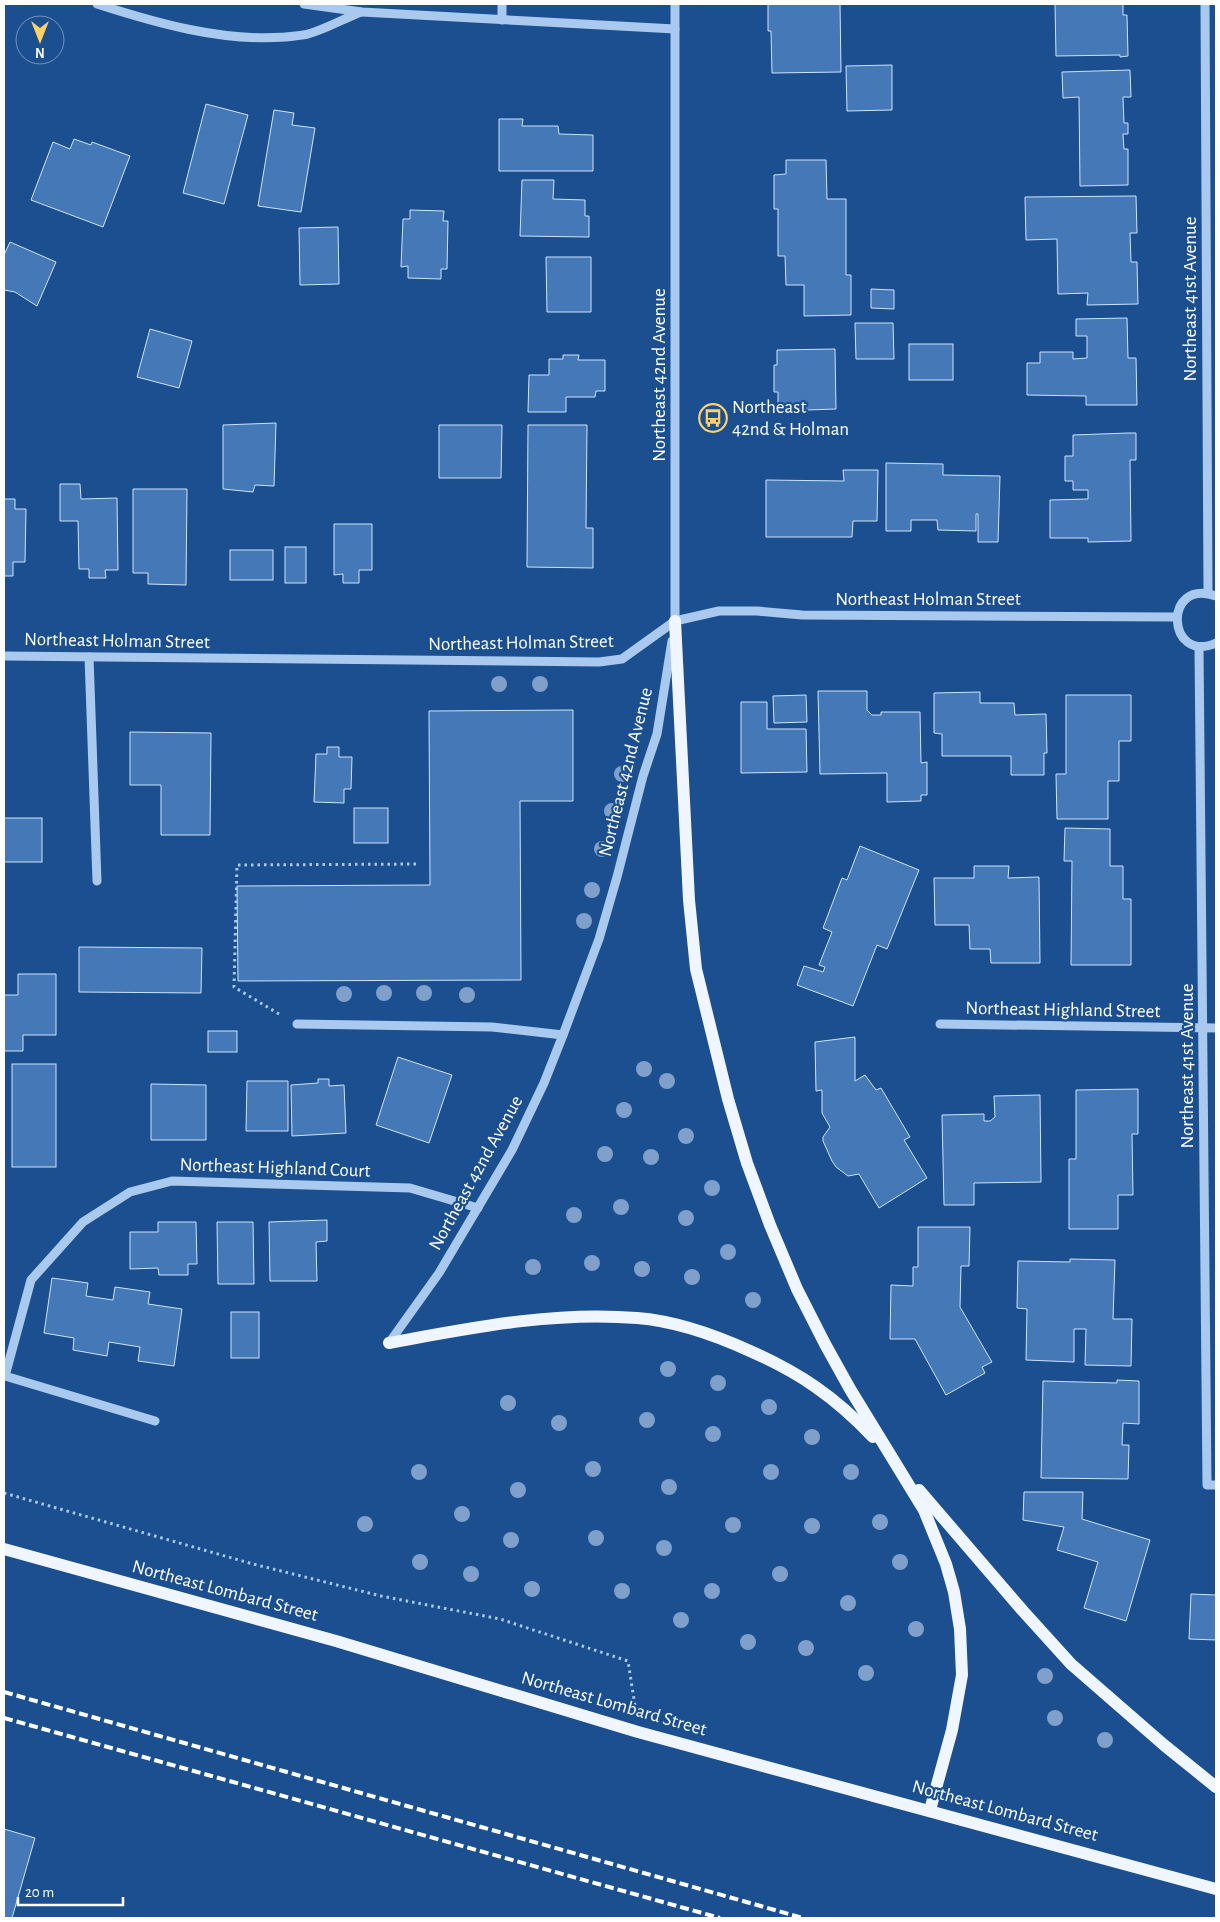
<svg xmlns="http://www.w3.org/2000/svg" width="1220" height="1922" viewBox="0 0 1220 1922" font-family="'Alegreya Sans',sans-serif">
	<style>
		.building { fill: #4478b7; stroke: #cfe3fa }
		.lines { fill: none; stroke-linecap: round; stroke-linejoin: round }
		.path { stroke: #a9c9ee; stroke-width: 3; stroke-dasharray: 2.5 4; stroke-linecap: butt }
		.minor { stroke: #a9c9ee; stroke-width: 9 }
		.major { stroke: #f0f6ff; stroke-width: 12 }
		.rail { stroke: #fff; stroke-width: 4; stroke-dasharray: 9 4; stroke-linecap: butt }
		.tree { fill: #7ea0ca }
		.labels { text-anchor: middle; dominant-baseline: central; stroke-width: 4.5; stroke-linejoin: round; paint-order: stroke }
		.street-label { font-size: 19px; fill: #fff; stroke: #1b4f8f }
		.poi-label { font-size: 19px; fill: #fff; stroke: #1b4f8f; text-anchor: start }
	</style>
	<rect width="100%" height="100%" fill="#1b4f8f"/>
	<g class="building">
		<path d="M768,4h72l1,68 -69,1 -1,-42h-3z"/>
		<path d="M1055,4h68v11h4l1,41 -8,1v-2l-64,1z"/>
		<path d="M892,65v45l-45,1 -1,-45z"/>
		<path d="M1130,70l1,27h-8l1,26h4v11h-5l1,15h4v36l-48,1 -1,-89 -16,1 -1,-26z"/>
		<path d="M206,104l42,11 -24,89 -41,-11z"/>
		<path d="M274,110l20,3 -2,12 23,3 -14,84 -43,-6z"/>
		<path d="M499,119h24l-1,7h36l1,8 34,1v36h-94z"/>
		<path d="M74,139l17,6 1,-3 38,14 -27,71 -72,-27 22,-58 17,7z"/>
		<path d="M786,160h40l1,39h19v76h5v40l-47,1v-31h-18l-1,-29h-7v-47h-4v-34l12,-1z"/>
		<path d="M522,180h32l-1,19 32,1v16h4v21l-69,-1z"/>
		<path d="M1136,196l1,37h-7l1,29h6l1,42 -51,1 1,-12 -30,1 -1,-55 -31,1 -1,-43z"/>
		<path d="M410,210l34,1 -1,10h5l-1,48h-6v10l-33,-1v-12l-7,1 2,-48h7z"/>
		<path d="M338,227l1,57 -39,1 -1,-57z"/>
		<path d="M10,242l46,20 -19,44 -22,-14 -11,-2v-35z"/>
		<path d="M546,257h45v55h-44z"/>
		<path d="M871,289l23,1v19l-23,-1z"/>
		<path d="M1127,318l1,40h8l1,47h-51v-9l-59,-1v-32h13v-11h33v7l14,-1v-22h-11v-17z"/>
		<path d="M855,323h38l1,36h-38z"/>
		<path d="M150,329l42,12 -13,47 -42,-11z"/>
		<rect x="909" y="344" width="44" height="36"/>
		<path d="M835,349l1,60 -58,2v-19h-4v-27h3v-15z"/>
		<path d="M563,355h16l-1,5h27v31h-9l-1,6h-29v15h-38l1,-37h20v-16h14z"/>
		<path d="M276,423l-2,63 -19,-1 -2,7 -30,-3v-64z"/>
		<path d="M439,425h63l-1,53h-62z"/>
		<path d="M528,425h59l-1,103h7v40l-66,-1z"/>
		<path d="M1128,433h8v27h-6l1,81 -43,1v-4h-38v-38l38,-1v-9h-15v-9h-8v-25h8v-21z"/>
		<path d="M886,463l57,1v11l57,1 -2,66h-20v-28h-2v17l-38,-1 -1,-10h-26v11h-25z"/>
		<path d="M843,470h35l-1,51h-24l-1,16h-86v-57l78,1z"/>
		<path d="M60,484h20l1,15 36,-1 1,72h-13l1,8h-17v-9h-10l-1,-48h-18z"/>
		<path d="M133,489h54l-1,96 -38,-1v-11h-15z"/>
		<path d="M4,499h11v10h11l-1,53h-12v14h-9z"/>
		<path d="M334,524h38v46h-13v13h-16v-9l-9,1z"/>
		<rect x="285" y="547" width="21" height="36"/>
		<rect x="230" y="550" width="43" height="30"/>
		<path d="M818,691h49v19l5,5h9v-3h39l1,51 6,-1v33h-6v6l-34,1v-29l-67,1z"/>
		<path d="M980,692v11h34l1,12 31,-1 1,39h-3v22h-33v-19h-69v-22l-8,-1v-40z"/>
		<path d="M806,695l1,27 -33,1 -1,-27z"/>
		<path d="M1066,695h65v46h-12v40h-11v38h-51l-1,-45h10z"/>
		<path d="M741,702h26v27h39l1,43 -66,1z"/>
		<path d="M573,710v91h-53l1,179 -283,1 -1,-95 193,-1 -1,-174z"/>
		<path d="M130,732l81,1 -1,102h-49v-50h-31z"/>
		<path d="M327,747h12v10h13l-1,32h-7v14l-30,-1 2,-48h11z"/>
		<rect x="354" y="808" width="34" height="35"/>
		<rect x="4" y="818" width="38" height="44"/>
		<path d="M1065,828l45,1v37h13v33h8v66h-60l1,-104h-8z"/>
		<path d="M860,846l59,24 -32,79 -10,-4 -24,61 -56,-21 7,-19 19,6 2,-5 -6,-2 13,-33 -9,-4 19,-50 5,2z"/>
		<path d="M974,866h35l-1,12 31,-1 1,86h-49l-1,-14h-20l-1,-24h-34l-1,-47h40z"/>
		<path d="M79,947l123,1 -1,45 -122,-1z"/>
		<path d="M18,974h38v61h-33v16h-19v-56h14z"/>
		<rect x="208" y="1031" width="29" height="21"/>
		<path d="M855,1037v44l10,-6 11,15 5,-2 29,49 -6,3 23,38 -48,30 -20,-34 -11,2 -12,-9 -4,-6 -9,-20v-4l7,-10 -8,-14v-23l-6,1 -1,-49z"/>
		<path d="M398,1057l54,18 -23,68 -53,-18z"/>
		<rect x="12" y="1064" width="44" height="103"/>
		<path d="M318,1079h11v7l15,-1 2,48 -54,3 -1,-51 27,-2z"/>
		<path d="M247,1081h41v50h-42z"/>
		<path d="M151,1084l55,1v55h-55z"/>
		<path d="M1138,1089v45h-6l1,61h-15v34h-49v-70h7v-69z"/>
		<path d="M1040,1095l1,87 -67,1v22h-30l-2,-90 42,-1v7h6l5,-4 -1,-21z"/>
		<path d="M327,1220v21l-11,1 1,39h-47l-1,-59z"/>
		<path d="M158,1222h38l1,42h-9v11h-29l-1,-7 -28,1v-37h28z"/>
		<path d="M217,1222h36l1,62h-36z"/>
		<path d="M918,1227h52l-1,39h-8l-1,41 32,55 -10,5 3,6 -39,22 -31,-56h-25l1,-54 22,1v-19h5z"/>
		<path d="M1070,1259l45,1 -2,59h19l-1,47 -46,-1 1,-36h-12v33l-48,-2 1,-51 -10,-1 1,-47 52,1z"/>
		<path d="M52,1278l36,5 -2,13 27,4 2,-13 35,5 -2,12 34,5 -8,57 -36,-5 2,-14 -31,-5 -2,14 -34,-6 1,-12 -30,-5z"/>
		<rect x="231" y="1312" width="28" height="46"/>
		<path d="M1117,1380l22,1v43l-16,-1 -1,22h7l-1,34 -87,-1 2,-97 74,2z"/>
		<path d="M1024,1492h59l-1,27 68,21 -24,81 -42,-13 14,-46 -41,-12 7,-23 -41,-7z"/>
		<path d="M1191,1594l25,1v45l-27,-1z"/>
		<path d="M4,1829l31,9 -23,80h-8z"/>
	</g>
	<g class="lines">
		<g class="path">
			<path d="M279,1014l-45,-27 3,-122 183,-1"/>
			<path d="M4,1493l249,71 128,32 119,23 128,42 7,45"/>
		</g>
		<g class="minor">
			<path d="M97,4c59,19 125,38 188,33 7,-1 16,-1 23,-3 18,-5 35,-15 53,-22"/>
			<path d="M304,4l58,8 313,17"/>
			<path d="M1205,4l3,589"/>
			<path d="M502,20v-16"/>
			<path d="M1216,596c-54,-19 -49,69 0,47"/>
			<path d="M675,626v-622"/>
			<path d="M1199,647l8,838h9"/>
			<path d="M4,656l595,6 23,-3 53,-38 44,-10h38l45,4 374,2"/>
			<path d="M89,657l8,224"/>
			<path d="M297,1024l195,3 71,8"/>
			<path d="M940,1024l276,4"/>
			<path d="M389,1343l50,-70 73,-123 32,-67 19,-48 36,-96 18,-62 26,-101 14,-42 15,-93"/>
			<path d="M155,1421l-150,-45 26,-96 52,-58 47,-30 42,-11 238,7 68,20"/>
		</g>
		<g class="major">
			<path d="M675,621l14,279 7,69 32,130 19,64 23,62 27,64 28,55 25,45 74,121 22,54 8,28 6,37 2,46 -10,55 -22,80"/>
			<path d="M389,1343c82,-15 164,-32 248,-25 39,3 78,17 113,33 50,22 85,46 123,86"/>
			<path d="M919,1490l104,121 48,53 93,81 52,42"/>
			<path d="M4,1549l332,92 302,91 578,157"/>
		</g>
		<g class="rail">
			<path d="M4,1692l799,226"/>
			<path d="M4,1718l716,200"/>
		</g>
	</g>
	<g class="tree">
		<circle cx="499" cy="684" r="8"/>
		<circle cx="540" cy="684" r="8"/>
		<circle cx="622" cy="774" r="8"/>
		<circle cx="612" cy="811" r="8"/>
		<circle cx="602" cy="849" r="8"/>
		<circle cx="592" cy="890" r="8"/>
		<circle cx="584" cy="921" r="8"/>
		<circle cx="384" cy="993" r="8"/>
		<circle cx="424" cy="993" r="8"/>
		<circle cx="344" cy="994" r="8"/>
		<circle cx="467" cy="995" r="8"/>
		<circle cx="644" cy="1069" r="8"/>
		<circle cx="667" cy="1081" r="8"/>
		<circle cx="624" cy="1110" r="8"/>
		<circle cx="686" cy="1136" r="8"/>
		<circle cx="605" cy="1154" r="8"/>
		<circle cx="651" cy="1157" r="8"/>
		<circle cx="712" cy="1188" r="8"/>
		<circle cx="621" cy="1207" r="8"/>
		<circle cx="574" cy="1215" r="8"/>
		<circle cx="686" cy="1218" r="8"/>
		<circle cx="728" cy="1252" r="8"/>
		<circle cx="592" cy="1263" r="8"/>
		<circle cx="533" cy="1267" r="8"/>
		<circle cx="642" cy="1269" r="8"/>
		<circle cx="692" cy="1277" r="8"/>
		<circle cx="753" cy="1300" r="8"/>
		<circle cx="668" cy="1369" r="8"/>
		<circle cx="718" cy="1383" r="8"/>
		<circle cx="508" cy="1403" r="8"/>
		<circle cx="769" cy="1407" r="8"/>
		<circle cx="647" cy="1420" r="8"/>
		<circle cx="559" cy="1423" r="8"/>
		<circle cx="713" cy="1434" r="8"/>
		<circle cx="812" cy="1437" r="8"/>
		<circle cx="593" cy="1469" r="8"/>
		<circle cx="419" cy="1472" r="8"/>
		<circle cx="771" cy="1472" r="8"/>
		<circle cx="851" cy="1472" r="8"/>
		<circle cx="669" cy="1487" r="8"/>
		<circle cx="518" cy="1490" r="8"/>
		<circle cx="462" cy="1514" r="8"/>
		<circle cx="880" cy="1522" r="8"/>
		<circle cx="365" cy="1524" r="8"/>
		<circle cx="733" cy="1525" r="8"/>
		<circle cx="812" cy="1526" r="8"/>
		<circle cx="596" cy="1538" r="8"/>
		<circle cx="511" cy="1540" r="8"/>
		<circle cx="664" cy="1548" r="8"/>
		<circle cx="420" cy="1562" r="8"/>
		<circle cx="900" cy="1562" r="8"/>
		<circle cx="471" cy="1574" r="8"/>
		<circle cx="780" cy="1574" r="8"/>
		<circle cx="532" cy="1589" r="8"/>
		<circle cx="622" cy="1591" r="8"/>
		<circle cx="712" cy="1591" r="8"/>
		<circle cx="848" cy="1603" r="8"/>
		<circle cx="681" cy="1620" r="8"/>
		<circle cx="916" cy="1629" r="8"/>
		<circle cx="748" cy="1642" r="8"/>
		<circle cx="806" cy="1648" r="8"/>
		<circle cx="866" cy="1673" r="8"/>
		<circle cx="1045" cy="1676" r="8"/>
		<circle cx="1055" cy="1718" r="8"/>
		<circle cx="1105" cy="1740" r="8"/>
	</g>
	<defs>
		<symbol id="bus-ring" viewBox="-11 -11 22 22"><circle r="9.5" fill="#1b4f8f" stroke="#ffd166" stroke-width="1.5"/><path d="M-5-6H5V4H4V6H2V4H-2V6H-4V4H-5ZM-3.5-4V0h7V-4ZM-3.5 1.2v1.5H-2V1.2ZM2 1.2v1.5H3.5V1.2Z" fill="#ffd166"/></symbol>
	</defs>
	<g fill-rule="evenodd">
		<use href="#bus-ring" x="697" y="402" width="32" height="32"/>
	</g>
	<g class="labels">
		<g class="street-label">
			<text transform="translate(1190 299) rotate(-90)">Northeast 41st Avenue</text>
			<text transform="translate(659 375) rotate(-90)">Northeast 42nd Avenue</text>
			<text x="928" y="599">Northeast Holman Street</text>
			<text transform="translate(117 641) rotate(1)">Northeast Holman Street</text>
			<text transform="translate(521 643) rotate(-1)">Northeast Holman Street</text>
			<text transform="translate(626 772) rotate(-76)">Northeast 42nd Avenue</text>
			<text transform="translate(1063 1010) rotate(1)">Northeast Highland Street</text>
			<text transform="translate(1187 1066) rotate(-90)">Northeast 41st Avenue</text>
			<text transform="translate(275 1168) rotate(2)">Northeast Highland Court</text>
			<text transform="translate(476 1173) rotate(-61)">Northeast 42nd Avenue</text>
			<text transform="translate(225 1591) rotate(15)">Northeast Lombard Street</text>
			<text transform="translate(614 1704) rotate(16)">Northeast Lombard Street</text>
			<text transform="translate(1005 1811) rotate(15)">Northeast Lombard Street</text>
		</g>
		<g class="poi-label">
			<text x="732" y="407">Northeast<tspan x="732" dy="22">42nd &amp; Holman</tspan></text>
		</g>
	</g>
	<rect width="1220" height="1922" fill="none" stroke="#ffffff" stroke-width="10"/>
	<g transform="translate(40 40) rotate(180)"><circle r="24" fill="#1b4f8f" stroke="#7695bc"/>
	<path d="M0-4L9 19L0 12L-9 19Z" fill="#ffd166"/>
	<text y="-8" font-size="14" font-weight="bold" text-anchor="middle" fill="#ffffff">N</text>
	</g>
	<path d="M18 1897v8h105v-8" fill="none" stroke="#ffffff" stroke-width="2.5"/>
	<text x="25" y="1897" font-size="15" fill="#ffffff" stroke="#1b4f8f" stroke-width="4" paint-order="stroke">20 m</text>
</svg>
